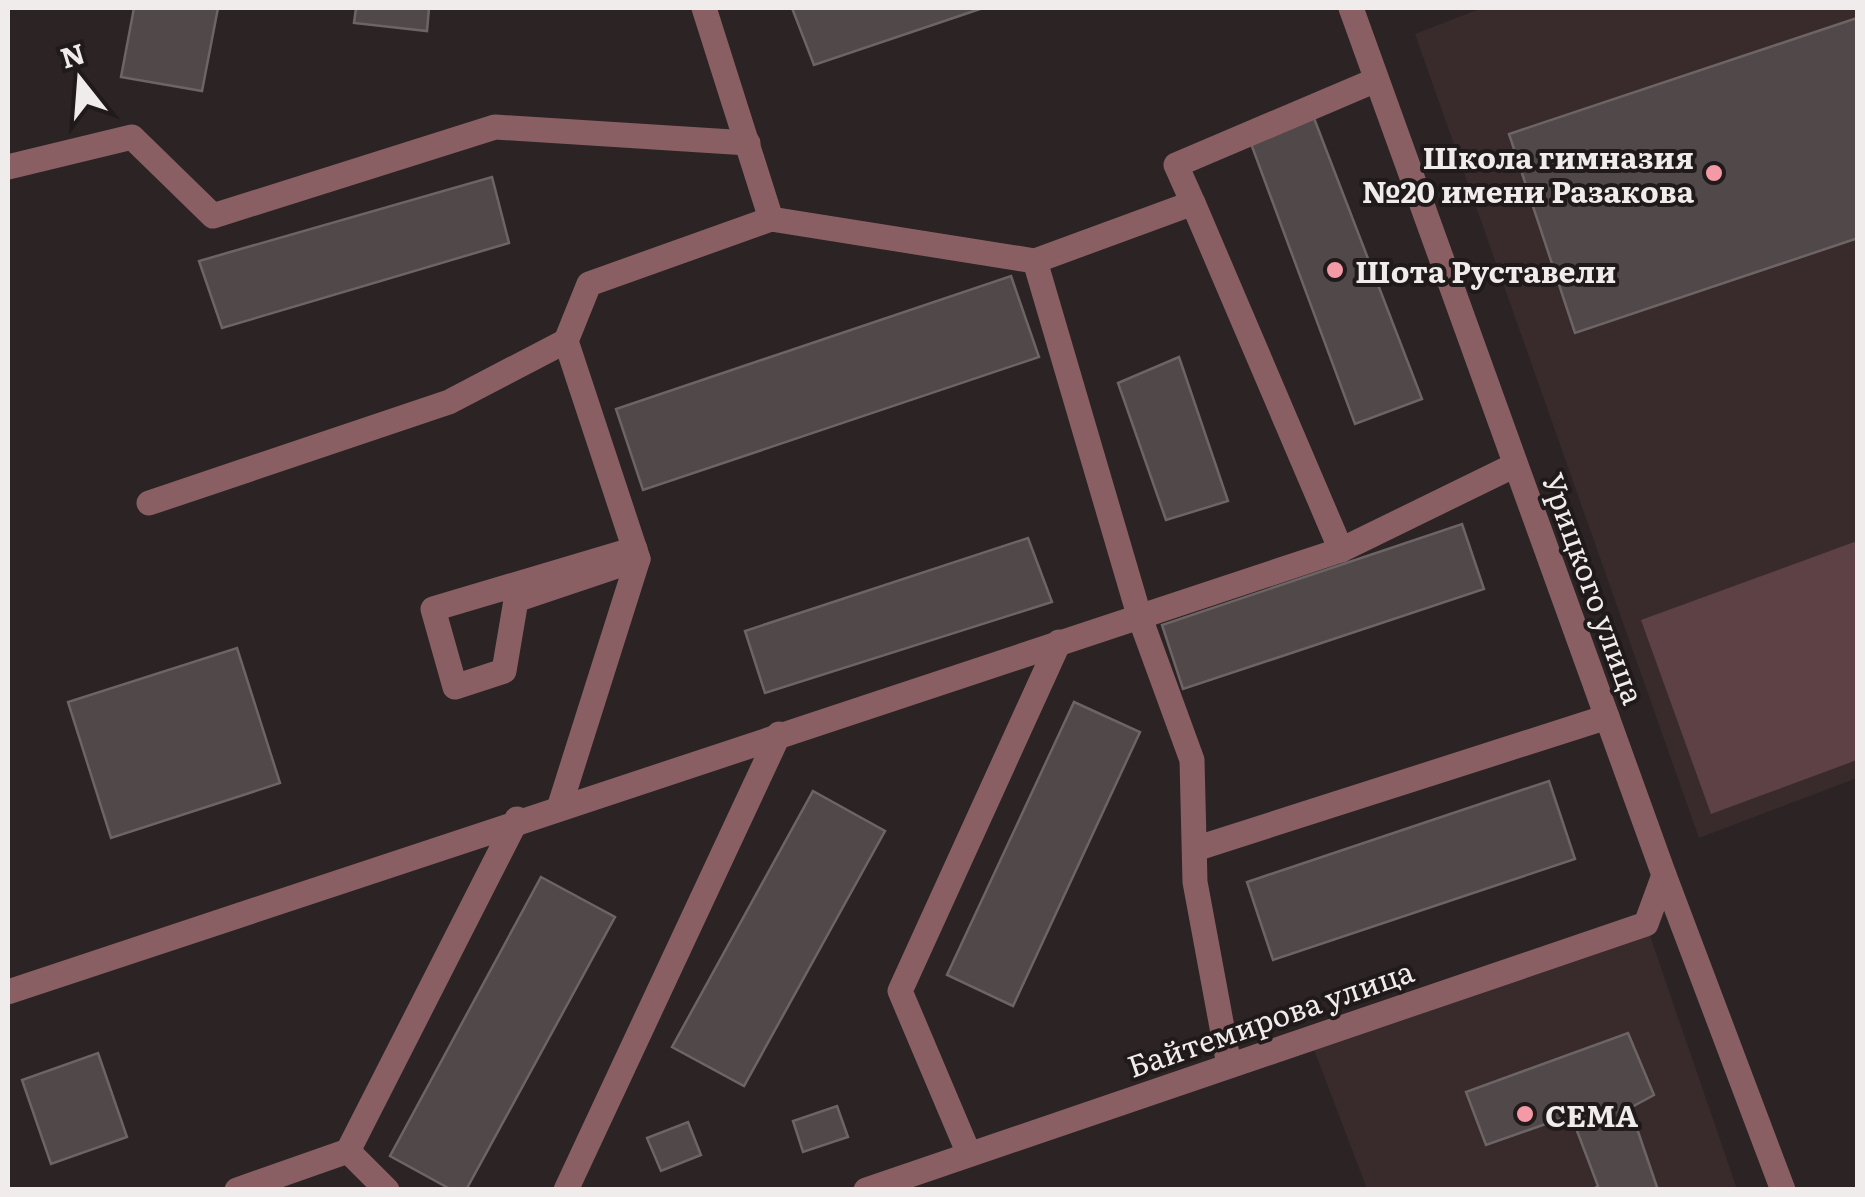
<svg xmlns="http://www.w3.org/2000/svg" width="1865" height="1197" viewBox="0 0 1865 1197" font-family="Literata,serif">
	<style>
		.built { fill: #392b2c }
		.green { fill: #5e4145 }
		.building { fill: #504849; stroke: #6d6465; stroke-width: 2.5 }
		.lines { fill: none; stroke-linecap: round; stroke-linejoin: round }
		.minor { stroke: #8a5f64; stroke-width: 25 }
		.poi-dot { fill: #f49aa6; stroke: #211a1b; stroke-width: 4 }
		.labels { text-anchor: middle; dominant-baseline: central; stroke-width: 8; stroke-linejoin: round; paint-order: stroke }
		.poi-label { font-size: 30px; font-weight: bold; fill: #f1ecec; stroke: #211a1b; text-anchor: start }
		.street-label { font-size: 30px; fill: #f1ecec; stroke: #211a1b }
	</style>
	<rect width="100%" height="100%" fill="#2b2324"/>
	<g class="built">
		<path d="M1482,8h375v770l-158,60 -284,-804z"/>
		<path d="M1646,924l91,265h-370l-57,-150z"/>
	</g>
	<path class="green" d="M1857,541v219l-146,54 -70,-194z"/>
	<g class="building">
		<path d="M134,8h84l-16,83 -81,-14z"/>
		<path d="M356,8h73l-2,23 -73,-8z"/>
		<path d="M792,8h191l-169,57z"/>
		<path d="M1857,18l1,220 -283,95 -66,-199z"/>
		<path d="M1312,113l110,286 -67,25 -105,-283z"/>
		<path d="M492,177l17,66 -287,85 -23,-67z"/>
		<path d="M1011,276l28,81 -396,133 -27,-81z"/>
		<path d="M1179,357l49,144 -62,19 -48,-137z"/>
		<path d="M1462,524l22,65 -301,100 -21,-64z"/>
		<path d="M1028,538l24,64 -287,91 -20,-62z"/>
		<path d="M237,648l43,135 -169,55 -43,-136z"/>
		<path d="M1074,702l66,30 -127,274 -66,-31z"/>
		<path d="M1549,781l26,78 -302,101 -26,-78z"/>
		<path d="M813,791l72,40 -141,255 -72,-39z"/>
		<path d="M541,877l74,40 -149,273h-14l-62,-34z"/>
		<path d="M1628,1033l26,62 -24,13 28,82h-66l6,-4 -27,-71 -85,30 -20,-53z"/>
		<path d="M98,1053l29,84 -76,27 -29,-84z"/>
		<path d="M837,1106l11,31 -45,15 -10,-31z"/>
		<path d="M688,1122l13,33 -40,16 -14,-33z"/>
	</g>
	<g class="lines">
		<g class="minor">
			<path d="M704,8l67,211 264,42 158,-58 -17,-38 200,-85"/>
			<path d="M1351,8l313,867 119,315"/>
			<path d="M8,167l124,-30 81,79 282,-89 253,16"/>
			<path d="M1193,203l148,347"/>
			<path d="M1035,261l104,354 53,145 3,122 34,183"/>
			<path d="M149,503l300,-101 117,-61"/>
			<path d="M635,549l-202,60 22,78 49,-16 12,-71 122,-41"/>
			<path d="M560,805l78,-246 -72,-218 23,-57 182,-65"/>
			<path d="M1195,849l412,-132"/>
			<path d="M8,992l1333,-442 174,-85"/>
			<path d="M348,1151l39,39"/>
			<path d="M969,1154l-69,-163 159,-349"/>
			<path d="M237,1190l111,-39 169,-332"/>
			<path d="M566,1190l213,-456"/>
			<path d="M866,1190l780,-266 18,-49"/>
		</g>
	</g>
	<g class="poi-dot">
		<circle cx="1714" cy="173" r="10"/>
		<circle cx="1335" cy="270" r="10"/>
		<circle cx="1525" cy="1114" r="10"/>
	</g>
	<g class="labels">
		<g class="poi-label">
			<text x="1694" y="156" text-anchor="end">Школа гимназия<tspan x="1694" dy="34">№20 имени Разакова</tspan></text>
			<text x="1355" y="270">Шота Руставели</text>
			<text x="1545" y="1114">СЕМА</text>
		</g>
		<g class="street-label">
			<text transform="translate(1595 588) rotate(70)">Урицкого улица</text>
			<text transform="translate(1270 1017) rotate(-19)">Байтемирова улица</text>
		</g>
	</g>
	<rect width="1865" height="1197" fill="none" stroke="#f1ecec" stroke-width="20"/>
	<g transform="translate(80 80) rotate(343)" stroke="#211a1b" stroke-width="8" paint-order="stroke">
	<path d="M0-8L18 38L0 25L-18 38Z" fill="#f1ecec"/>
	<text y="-15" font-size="28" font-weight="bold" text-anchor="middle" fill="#f1ecec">N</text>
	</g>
</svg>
